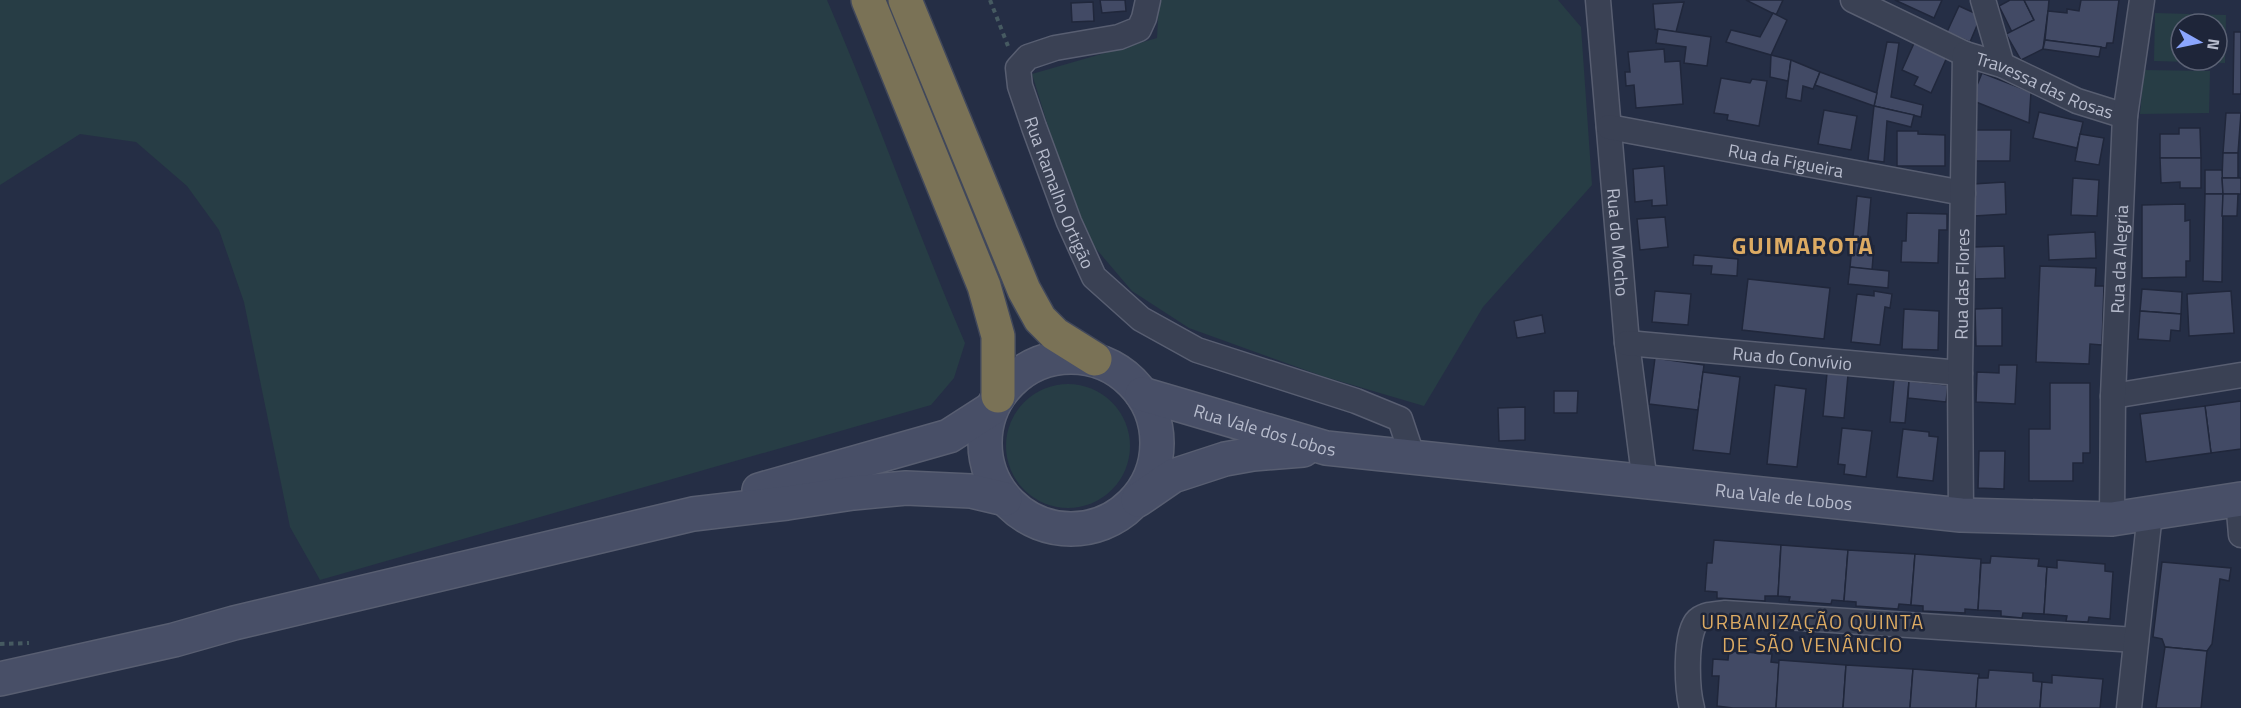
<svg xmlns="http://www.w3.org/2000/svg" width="2241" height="708" viewBox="0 0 2241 708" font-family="'Titillium Web',sans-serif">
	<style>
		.green { fill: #273d45; fill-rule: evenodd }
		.building { fill: #424a65; stroke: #20273b; stroke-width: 1.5 }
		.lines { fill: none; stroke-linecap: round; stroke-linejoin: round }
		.minor-casing { stroke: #585e71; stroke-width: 27 }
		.secondary-casing { stroke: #585e71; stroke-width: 36 }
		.motorway-casing { stroke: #41485b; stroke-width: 36 }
		.path { stroke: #465a61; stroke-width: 4; stroke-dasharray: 4.5 4.5; stroke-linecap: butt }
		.minor { stroke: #3a4154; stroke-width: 24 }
		.secondary { stroke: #484f67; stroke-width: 33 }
		.motorway { stroke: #7a7256; stroke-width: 33 }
		.labels { text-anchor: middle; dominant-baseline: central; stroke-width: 5; stroke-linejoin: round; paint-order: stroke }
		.street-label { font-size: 18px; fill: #b7bccd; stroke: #1e2539 }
		.neighbourhood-label { font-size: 20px; letter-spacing: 1.5px; fill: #ddab63; stroke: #1e2539 }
		.district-label { font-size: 24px; font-weight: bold; letter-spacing: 1.5px; fill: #ddab63; stroke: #1e2539 }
	</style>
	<rect width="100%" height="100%" fill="#252e45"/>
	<g class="green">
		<path d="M0,0h827c49,113 89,230 138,343l-11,35 -23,27 -611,175 -30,-53 -46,-225 -25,-72 -32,-44 -51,-44 -56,-8 -80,51z"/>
		<path d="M1159,0h399l23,27 11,158 -109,122 -59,99 -102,-30 -133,-48 -57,-37 -40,-47 -17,-30 -43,-140 125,-36z"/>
		<path d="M2155,13l71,2 -1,48 -71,-2zM2181,24h36v36h-36z"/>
		<path d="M2144,70l66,1 -1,42 -69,1z"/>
		<circle cx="1068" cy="446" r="62"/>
	</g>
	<g class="building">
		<path d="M1100,0h25l1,11 -24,2z"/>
		<path d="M1746,0h37l-7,15z"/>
		<path d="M1895,0h47l-8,18z"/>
		<path d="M2010,0h14l10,20 -22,12 -13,-26z"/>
		<path d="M2024,0h25l-1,11 -5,38 -22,11 -15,-26 28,-14z"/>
		<path d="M2081,0h38l-6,43h-6l-1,5 -61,-8 3,-29 19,2v-4l12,2z"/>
		<path d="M1093,2l1,19 -22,1 -1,-19z"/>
		<path d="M1684,2l-8,30 -21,-3 -2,-25z"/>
		<path d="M1959,6l22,10 -11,26 -23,-10z"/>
		<path d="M1773,13l14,7 -16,35 -45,-13 5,-12 29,7z"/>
		<path d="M1658,29l53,8 -4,29 -23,-3 2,-16 -30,-4z"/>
		<path d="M2234,32h7v62h-8z"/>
		<path d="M2045,40l56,7 -2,10 -56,-8z"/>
		<path d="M1915,41l33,14 -17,38 -17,-8 4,-8 -16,-7z"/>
		<path d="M1887,42l12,1 -8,54 32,8 -2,12 -47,-11z"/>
		<path d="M1664,49l1,13 15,-1 3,43 -47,4 -2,-23 -8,1 -1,-14h5l-2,-20z"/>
		<path d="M1771,55l20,5 -3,21 -18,-4z"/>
		<path d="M1791,60l29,12 -7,17 -10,-3 -2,15 -15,-3z"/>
		<path d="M1820,72l57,21 -3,13 -59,-21z"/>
		<path d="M1982,73l49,19 -2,31 -58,-23z"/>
		<path d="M1721,78l29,5 2,-4 15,2 -8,45 -32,-6 1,-5 -14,-2z"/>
		<path d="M1874,106l40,9 -3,12 -24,-6 -3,41 -16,-2z"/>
		<path d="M1824,110l33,6 -6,34 -33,-6z"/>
		<path d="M2039,112l44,10 -6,26 -44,-10z"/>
		<path d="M2226,113h15l-3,40h-15z"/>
		<path d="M2179,128h21l1,30h-41v-24h19z"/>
		<path d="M1976,130h35l-1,31h-34z"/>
		<path d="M1897,131h21v3l27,1v31h-48z"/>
		<path d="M2080,134l24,4 -5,27 -24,-4z"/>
		<path d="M2223,153h15v25h-16z"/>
		<path d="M2160,158h41v30h-21v-6l-19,1z"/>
		<path d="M1664,166l3,39 -15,1v-6l-17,2 -2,-33z"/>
		<path d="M2205,170h17l1,24h-18z"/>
		<path d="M2073,178l26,2 -2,36 -26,-1z"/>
		<path d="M2222,178h19v16h-18z"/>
		<path d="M2005,182l1,32 -32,2 -1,-32z"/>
		<path d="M2205,194h18l-1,88 -19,-1z"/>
		<path d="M2223,194h15l-1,22h-15z"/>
		<path d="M1857,196l14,2 -4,47 7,1 -2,24 -22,-3z"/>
		<path d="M2185,204v17l5,-1v41h-4v16l-44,1v-73z"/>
		<path d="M1907,213l40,1v16h-8l-1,33 -37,-1 1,-21h4z"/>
		<path d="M1665,217l3,30 -28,3 -3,-31z"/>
		<path d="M2095,232l1,26 -47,2 -1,-25z"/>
		<path d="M2004,246l1,32 -30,1 -1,-32z"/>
		<path d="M1694,255l44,4 -1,17 -26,-2 1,-8 -19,-1z"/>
		<path d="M2040,266l56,2 -1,18h9l-2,59 -12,-1 -1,20 -53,-2z"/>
		<path d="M1850,267l39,4 -1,17 -40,-4z"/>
		<path d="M1748,279l82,9 -6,51 -82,-9z"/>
		<path d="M2142,289l40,3 -1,22 -41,-3z"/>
		<path d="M1655,291l36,3 -3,31 -36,-3z"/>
		<path d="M1874,291l18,3 -2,14 -5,-1 -5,38 -29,-3 6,-48 17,2z"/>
		<path d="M2231,291l3,42 -45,3 -2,-42z"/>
		<path d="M2002,308v38h-26l-1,-37z"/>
		<path d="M1904,309l35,2 -1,39 -36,-1z"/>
		<path d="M2140,311l41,3 -1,17 -9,-1 -1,11 -32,-2z"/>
		<path d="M1542,315l3,18 -28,5 -3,-17z"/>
		<path d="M1655,358l49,7 -6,45 -49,-6z"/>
		<path d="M1999,365h18l-2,39 -39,-2 1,-30 22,1z"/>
		<path d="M1703,372l37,5 -10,77 -37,-4z"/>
		<path d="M1827,373l21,2 -4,43 -21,-2z"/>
		<path d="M1894,380l15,1 -4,42 -15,-1z"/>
		<path d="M1909,381l39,4 -2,17 -38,-4z"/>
		<path d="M2050,383h40v70h-7v10h-10v18h-44v-52h21z"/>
		<path d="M1775,385l31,4 -9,78 -30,-3z"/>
		<path d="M1554,391h24l-1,22h-23z"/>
		<path d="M2241,401v48l-30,4 -6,-47z"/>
		<path d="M2205,406l6,47 -65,9 -6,-48z"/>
		<path d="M1525,407v33l-26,1 -1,-33z"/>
		<path d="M1842,428l30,3 -6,46 -22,-3 1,-9 -7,-1z"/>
		<path d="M1903,429l26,3v4l9,1 -5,44 -36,-4z"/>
		<path d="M1979,451h26l-1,38 -26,-1z"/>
		<path d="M1714,540l67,5 -3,51h-13v5l-48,-3v-6l-12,-1 2,-28h5z"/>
		<path d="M1781,545l67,5 -4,51 -12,-1 -1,4 -42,-3 1,-4 -12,-1z"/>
		<path d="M1848,550l67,4 -4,51 -12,-1 -1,5 -42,-3v-4l-12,-1z"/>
		<path d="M1915,554l66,5 -3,51 -13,-1v4l-42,-2v-5l-12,-1z"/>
		<path d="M1991,556l48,3 -1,7 9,1 -3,47 -21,-1 -1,5 -21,-2v-5l-23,-1 3,-47h9z"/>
		<path d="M2057,560l48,4v7l8,1 -3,47 -21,-2 -1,5 -22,-1 1,-5 -23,-2 3,-47 10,1z"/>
		<path d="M2162,562l69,6 -2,13 -9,-2 -8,65 -5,7 -42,-4 -3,-8 -9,-2z"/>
		<path d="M2165,647l42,4 -6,57h-45z"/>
		<path d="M1729,651l43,3 -1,8 8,1 -3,45h-43l-16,-2 2,-30h-7l1,-17 15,1z"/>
		<path d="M1779,660l67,5 -3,43h-67z"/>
		<path d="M1846,665l67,4 -3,39h-67z"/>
		<path d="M1913,669l66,5 -3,34h-66z"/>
		<path d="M1989,670l44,3v8l9,1 -2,26h-64l2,-30h10z"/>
		<path d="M2052,675l51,4 -3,29h-60l2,-26 10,1z"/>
	</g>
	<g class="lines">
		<defs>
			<g id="minor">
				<path id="s1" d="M1148,0l-4,18 -5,11 -20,8 -64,11 -27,9 -10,11 2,18 14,41 35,95 25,55 47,42 56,31 159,51 44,18 13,39"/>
				<path id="s2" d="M1598,0l29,343 18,140"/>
				<path id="s3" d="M1853,0l112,54 37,11 75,36 48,15"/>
				<path d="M1983,0l19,65"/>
				<path id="s4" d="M1609,127l354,66"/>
				<path id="s5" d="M1627,343l333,30"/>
				<path d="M2113,396l128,-21"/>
				<path d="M2238,499l3,36"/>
				<path id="s6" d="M1961,515l-1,-142 5,-319"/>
				<path id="s7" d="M2112,519l1,-123 12,-280 17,-116"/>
				<path d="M1692,708c-5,-18 -8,-75 6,-88 8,-6 17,-6 27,-7l411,27"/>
				<path d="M2129,708l21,-195"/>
			</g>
			<g id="secondary">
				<circle cx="1071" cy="443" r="86"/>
				<path id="s8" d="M1142,394l184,54 635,67 151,4 129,-20"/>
				<path d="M759,490l190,-54 42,-27"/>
				<path d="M1138,500l35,-24 52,-17 28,-5 50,-4"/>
				<path d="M0,679l174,-39 60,-17 459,-109 94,-11 66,-10 53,-5 65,3 34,8"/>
			</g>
			<g id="motorway">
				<path d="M868,0l116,286 14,50v60"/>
				<path d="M905,0l119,290 16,29 15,15 40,25"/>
			</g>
		</defs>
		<use href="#minor" class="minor-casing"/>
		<use href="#secondary" class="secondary-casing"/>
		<use href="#motorway" class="motorway-casing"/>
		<g class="path">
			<path d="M990,0l18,46"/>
			<path d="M0,644l29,-1"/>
		</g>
		<use href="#minor" class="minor"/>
		<use href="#secondary" class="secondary"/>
		<use href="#motorway" class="motorway"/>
	</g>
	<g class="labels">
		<g class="street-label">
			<text stroke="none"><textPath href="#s3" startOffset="210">Travessa das Rosas</textPath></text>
			<text stroke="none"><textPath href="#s4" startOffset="180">Rua da Figueira</textPath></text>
			<text stroke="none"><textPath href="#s1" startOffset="292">Rua Ramalho Ortigão</textPath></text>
			<text stroke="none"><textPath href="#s2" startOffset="243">Rua do Mocho</textPath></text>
			<text stroke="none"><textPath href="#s7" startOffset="260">Rua da Alegria</textPath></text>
			<text stroke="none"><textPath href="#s6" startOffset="231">Rua das Flores</textPath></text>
			<text stroke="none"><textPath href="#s5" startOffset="166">Rua do Convívio</textPath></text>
			<text stroke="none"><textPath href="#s8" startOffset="128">Rua Vale dos Lobos</textPath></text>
			<text stroke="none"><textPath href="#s8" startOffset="652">Rua Vale de Lobos</textPath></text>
		</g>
		<g class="neighbourhood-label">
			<text x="1813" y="621">URBANIZAÇÃO QUINTA<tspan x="1813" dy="23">DE SÃO VENÂNCIO</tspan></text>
		</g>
		<g class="district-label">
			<text x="1803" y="245">GUIMAROTA</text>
		</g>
	</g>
	<g transform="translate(2199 42) rotate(99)"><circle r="28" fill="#1e2539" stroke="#5b6174" stroke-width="1.5"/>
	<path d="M0-4.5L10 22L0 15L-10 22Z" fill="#8ba6fe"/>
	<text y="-9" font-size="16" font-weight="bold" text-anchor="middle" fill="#b7bccd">N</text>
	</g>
</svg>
